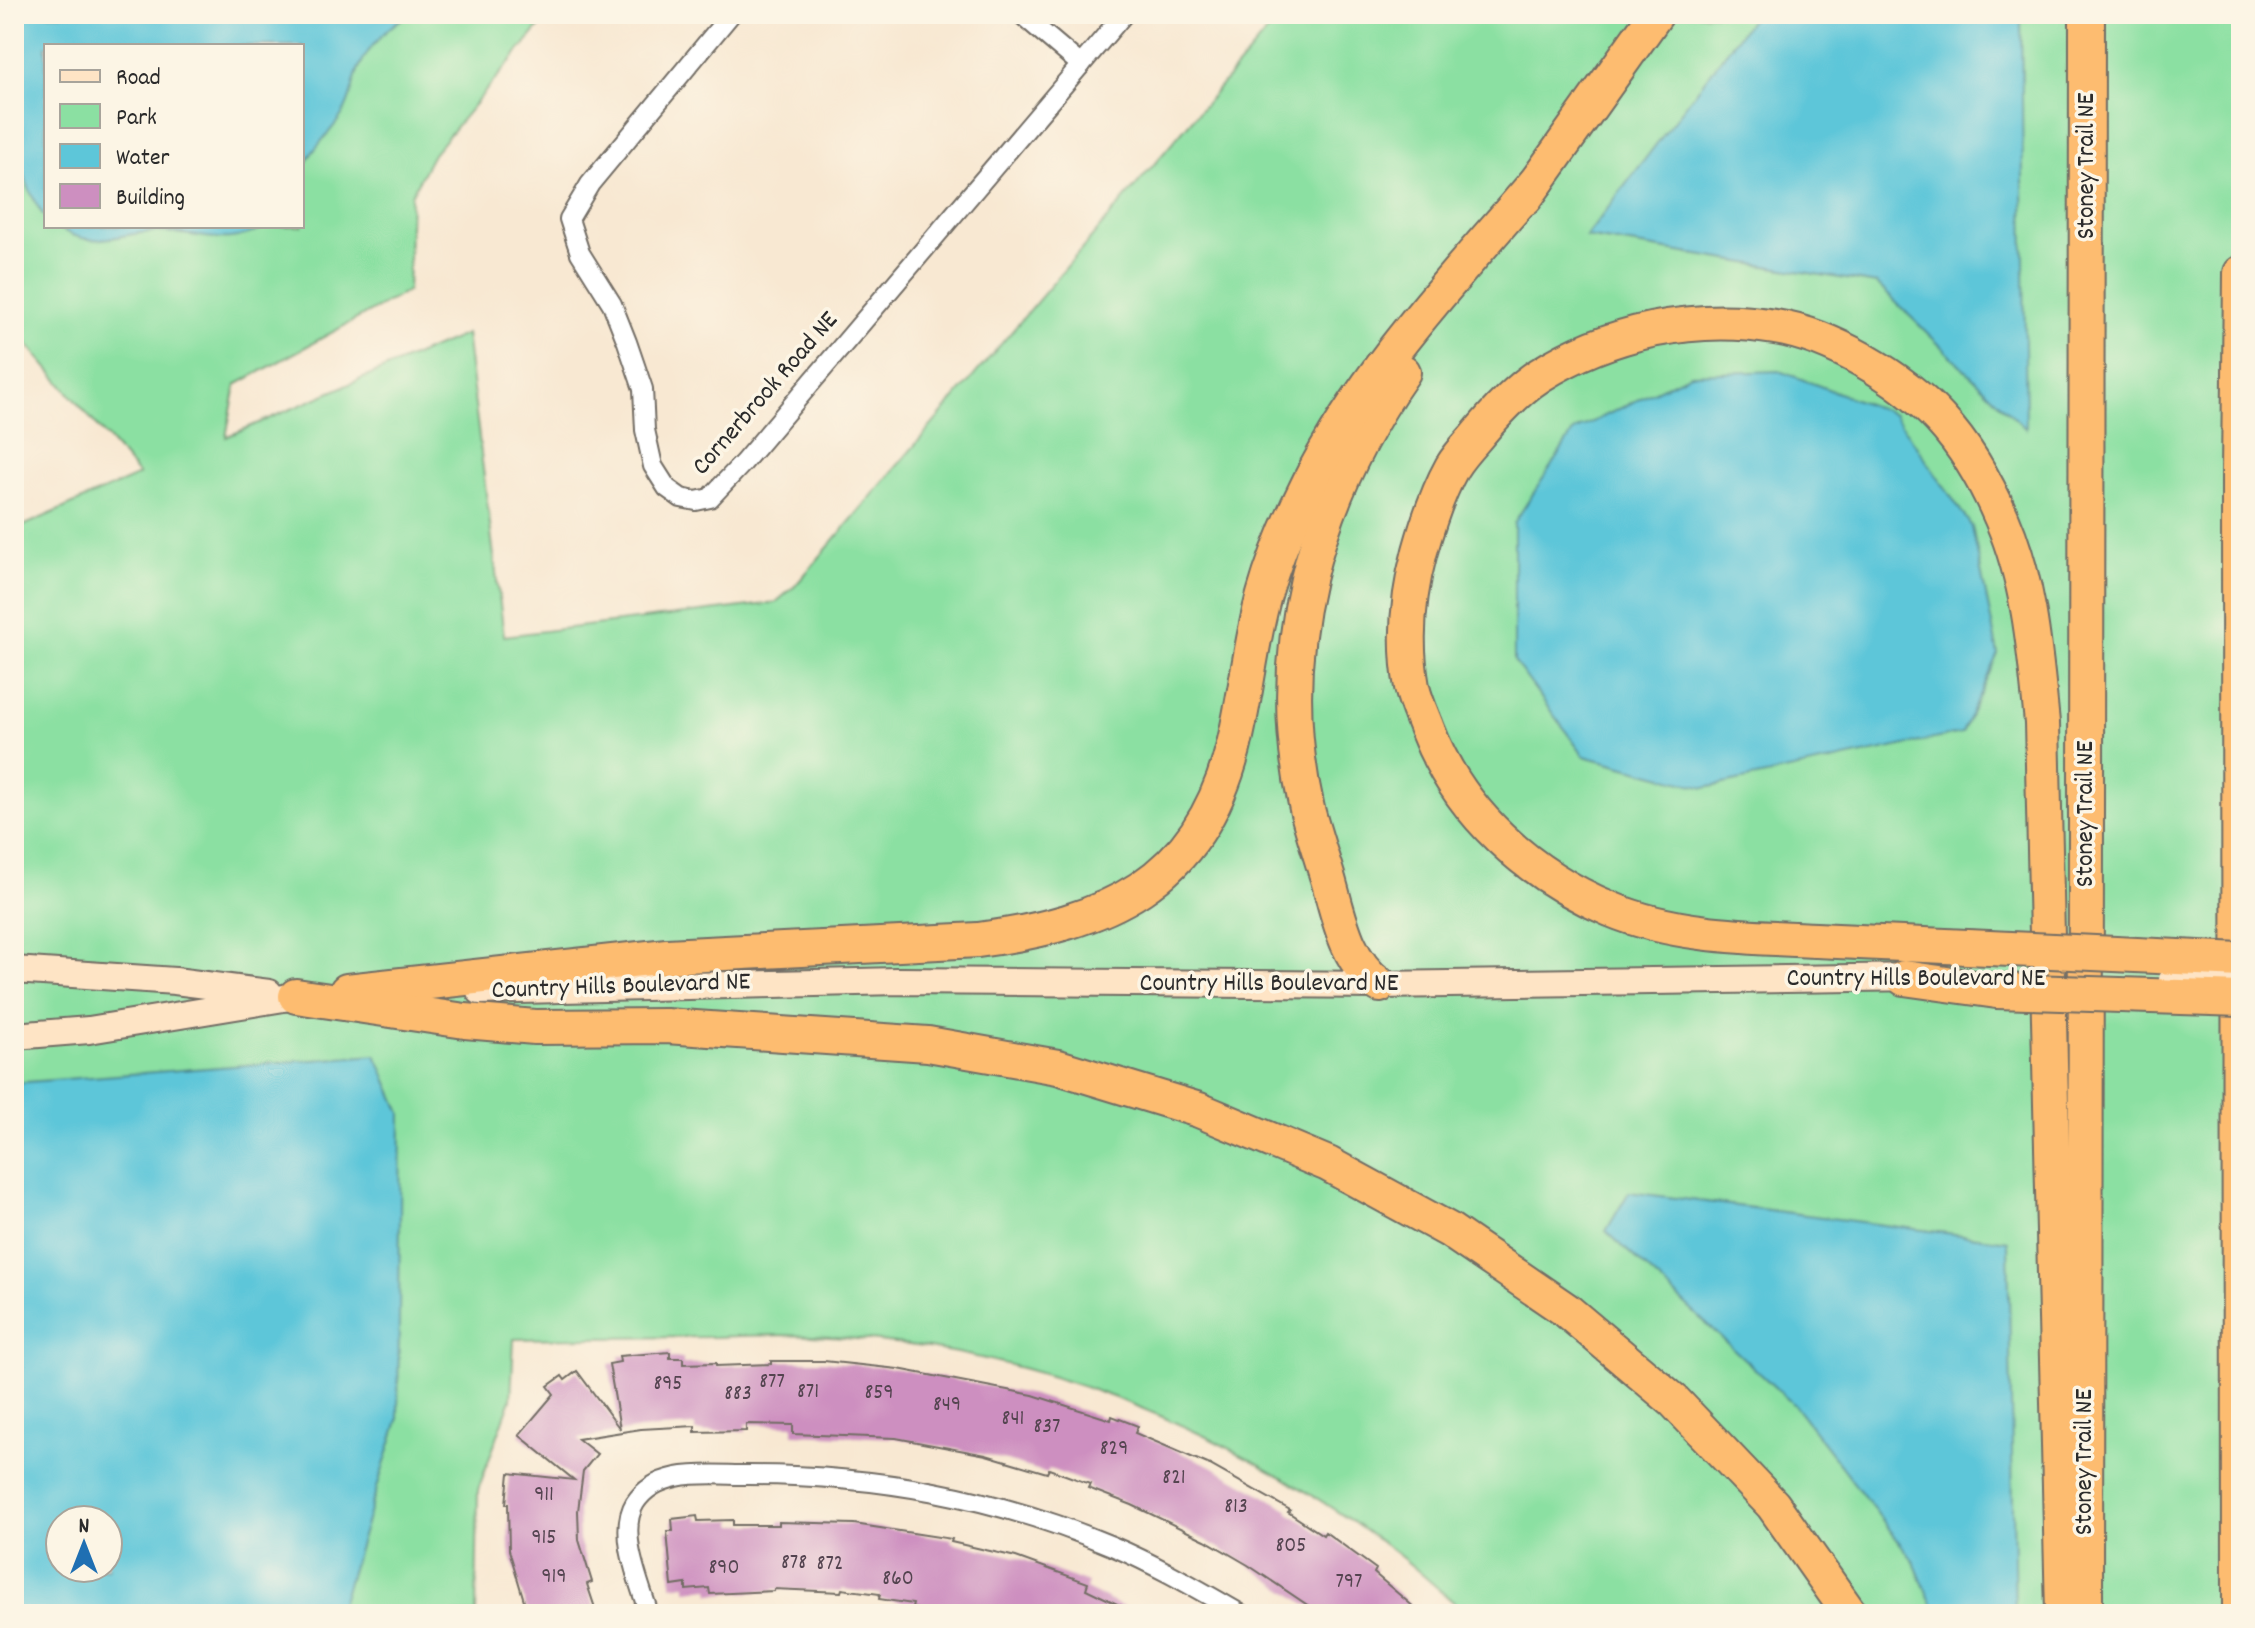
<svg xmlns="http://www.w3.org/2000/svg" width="2255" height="1628" viewBox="0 0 2255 1628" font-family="Dekko,sans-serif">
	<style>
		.green { fill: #8be0a2; stroke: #5b8666; stroke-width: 2; fill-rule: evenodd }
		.water { fill: #5dc6d9; stroke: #447882; stroke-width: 2; fill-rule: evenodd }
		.building { fill: #cd8fc0 }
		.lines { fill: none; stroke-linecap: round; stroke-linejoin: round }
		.street-casing { stroke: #736d65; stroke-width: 22 }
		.secondary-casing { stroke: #736d65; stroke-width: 30 }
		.highway-casing { stroke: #736d65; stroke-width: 38 }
		.street { stroke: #fff; stroke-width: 18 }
		.secondary { stroke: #fee4c5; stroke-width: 26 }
		.highway { stroke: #fdbc6f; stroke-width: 34 }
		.secondary-bridge-casing { stroke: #736d65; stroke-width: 30; stroke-linecap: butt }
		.highway-bridge-casing { stroke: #736d65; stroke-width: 38; stroke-linecap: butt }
		.secondary-bridge { stroke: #fee4c5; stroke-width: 26 }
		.highway-bridge { stroke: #fdbc6f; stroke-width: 34 }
		.labels { text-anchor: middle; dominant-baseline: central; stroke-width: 7; stroke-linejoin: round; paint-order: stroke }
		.number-label { font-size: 22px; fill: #544450 }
		.street-label { font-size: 26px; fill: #2b2b2b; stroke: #fcf5e5 }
	</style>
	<rect width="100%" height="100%" fill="#fcf5e5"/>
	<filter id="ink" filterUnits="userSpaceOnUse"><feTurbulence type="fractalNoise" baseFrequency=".0125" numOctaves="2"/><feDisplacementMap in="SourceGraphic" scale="16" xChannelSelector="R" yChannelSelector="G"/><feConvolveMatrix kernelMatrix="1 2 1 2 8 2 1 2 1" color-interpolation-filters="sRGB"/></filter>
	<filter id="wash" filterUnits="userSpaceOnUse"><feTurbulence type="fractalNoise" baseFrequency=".006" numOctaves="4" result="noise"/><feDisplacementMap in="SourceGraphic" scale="32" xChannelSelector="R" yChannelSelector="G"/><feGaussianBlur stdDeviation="1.8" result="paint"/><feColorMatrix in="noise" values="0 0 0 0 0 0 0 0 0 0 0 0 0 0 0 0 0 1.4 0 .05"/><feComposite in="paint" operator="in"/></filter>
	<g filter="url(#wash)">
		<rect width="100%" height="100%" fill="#f8e8d2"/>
		<path class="green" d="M14,14h536l-117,140 -22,41 -3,96 -172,94 -10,52 240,-103 38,302 271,-33 20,-17 487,-572h959v1600h-774c-26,-22 -51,-47 -79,-67 -168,-124 -367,-203 -577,-211 -32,-2 -65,0 -97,1 -66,0 -133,1 -200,2l-3,60 -33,91 -2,124h-462v-1084l125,-55 -125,-146zM46,46h256v180h-256zM60,1520h48v48h-48z"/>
		<g class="water">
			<path d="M15,14h395c-21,11 -41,32 -51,54 -7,16 -7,32 -17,47 -12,19 -32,35 -40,56v-125h-256v173c-35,-48 -27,-93 -26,-149 1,-18 2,-39 -5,-56z"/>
			<path d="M1755,14h266l5,415 -149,-145 -291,-47z"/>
			<path d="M56,226h211c-44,25 -71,4 -116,6 -37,2 -60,19 -95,-6z"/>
			<path d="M1780,371l114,43 78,113 26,127 -36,79 -257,55 -121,-32 -70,-95v-138l60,-92 116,-57z"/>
			<path d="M376,1055l25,58 -3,307 -60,194h-324v-531zM108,1520v48h-48v-48z"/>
			<path d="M1629,1192l379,49 7,373h-79l-23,-54 -119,-155 -188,-174z"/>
		</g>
		<g id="blocks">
			<g class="building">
				<path d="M670,1352v6h13v6l33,-1v3l55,-2v-3h53l74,8 135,26 78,25 1,-4 26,10 -3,7 75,32 80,45 -2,2 35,23 2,-3 51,37 -2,4 48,41h-101l-73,-49 -43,-25 -73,-35 -44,-17 2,-4 -41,-15 -2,4 -61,-18 -90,-17 -103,-4v-9l-47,-1v7l-51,1v-6l-54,3 -63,10 19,15 -14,17 -5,40 1,29 13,42 -5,2 10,30h-69l-19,-64 -1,-46h-2l3,-31 65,7 -55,-45 35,-41 -6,-8 14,-10 3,4 12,-9 43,58 -11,-65 11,-2 -1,-6z"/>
				<path d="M697,1516l1,5 35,-1v5h46v-3l75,2 98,15 -1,3 65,15 72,26 -2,6 52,25h-198l-28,-6 1,-4 -34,-5 1,-5 -38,-5 -1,3 -67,-3v2l-64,3 -1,-6 -23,2v-6l-14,2 -5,-55h6l-1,-12z"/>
			</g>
		</g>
	</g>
	<g filter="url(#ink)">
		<use href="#blocks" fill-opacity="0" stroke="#736d65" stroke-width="2"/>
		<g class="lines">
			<defs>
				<g id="street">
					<path d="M731,14l-141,170 -21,35 11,34 32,51 15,38 16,47 2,41 8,36 14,22 14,10 15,3 14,-3 33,-35 381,-449"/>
					<path d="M1021,14l60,51"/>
					<path d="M649,1614c-9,-30 -32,-82 -14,-111 23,-36 74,-28 112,-28 129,0 246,21 365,71 45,19 87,44 129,68"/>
				</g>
				<g id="secondary">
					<path d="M14,970l161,11 94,12"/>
					<path d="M480,991l418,-10 482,4 541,-8"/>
					<path d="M14,1036l75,-6 207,-34h17"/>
				</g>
				<g id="highway">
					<path d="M1525,198l131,-184"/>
					<path d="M1989,948c-57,-3 -115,-5 -173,-8 -67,-3 -142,-4 -206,-31 -81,-34 -151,-96 -183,-180 -5,-13 -12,-28 -15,-42 -8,-45 -4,-92 8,-136 8,-29 17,-57 32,-84 6,-10 15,-20 23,-29 18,-22 40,-47 65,-63 68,-43 155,-62 235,-48 57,9 126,50 165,92 26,28 47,65 62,100 28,65 33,134 40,204l21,891"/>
					<path d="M1904,978l93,13"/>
					<path d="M1380,985c-34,-24 -41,-68 -52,-106 -7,-23 -15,-47 -21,-70 -36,-156 6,-308 96,-437"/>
					<path d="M347,991l320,-35 311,-16c128,-17 220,-56 255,-191 13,-51 17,-104 31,-154 11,-39 27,-76 45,-112 57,-114 147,-207 229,-303"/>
					<path d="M296,996l169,25 70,6 131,-1 262,18 130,23 141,43 129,54 121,66 117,80 108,91 99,104 77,109"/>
					<path d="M2085,1610l2,-1596"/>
					<path d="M2240,1614l-1,-1139 2,-202"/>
				</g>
			</defs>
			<use href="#street" class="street-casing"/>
			<use href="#secondary" class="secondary-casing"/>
			<use href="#highway" class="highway-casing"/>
			<use href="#street" class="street"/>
			<use href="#secondary" class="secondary"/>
			<use href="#highway" class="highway"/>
			<defs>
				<path id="secondary-bridge" d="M2172,980l69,2"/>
				<g id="highway-bridge">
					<path d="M1989,948l252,12"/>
					<path d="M1997,991l244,8"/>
				</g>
			</defs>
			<use href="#secondary-bridge" class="secondary-bridge-casing"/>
			<use href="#highway-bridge" class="highway-bridge-casing"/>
			<use href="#secondary-bridge" class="secondary-bridge"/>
			<use href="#highway-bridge" class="highway-bridge"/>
		</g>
	</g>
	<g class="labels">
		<g class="number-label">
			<text x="772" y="1382">877</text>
			<text x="668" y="1384">895</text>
			<text x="808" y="1392">871</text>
			<text x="879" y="1393">859</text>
			<text x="738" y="1394">883</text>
			<text x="947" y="1405">849</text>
			<text x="1013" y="1419">841</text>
			<text x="1047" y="1427">837</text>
			<text x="1114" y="1449">829</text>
			<text x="1174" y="1478">821</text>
			<text x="544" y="1495">911</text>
			<text x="1236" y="1507">813</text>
			<text x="544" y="1538">915</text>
			<text x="1291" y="1546">805</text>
			<text x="794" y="1563">878</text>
			<text x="830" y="1564">872</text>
			<text x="724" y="1568">890</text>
			<text x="554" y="1577">919</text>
			<text x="898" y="1579">860</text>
			<text x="1349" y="1582">797</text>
		</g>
		<g class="street-label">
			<text transform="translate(2087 166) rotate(-90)">Stoney Trail NE</text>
			<text transform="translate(766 394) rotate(-49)">Cornerbrook Road NE</text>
			<text transform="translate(2086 814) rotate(-90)">Stoney Trail NE</text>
			<text x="1916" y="979">Country Hills Boulevard NE</text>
			<text x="1269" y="984">Country Hills Boulevard NE</text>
			<text transform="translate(621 987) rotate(-2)">Country Hills Boulevard NE</text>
			<text transform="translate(2085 1462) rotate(-90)">Stoney Trail NE</text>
		</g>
	</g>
	<rect width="2255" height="1628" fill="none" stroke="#fcf5e5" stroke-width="48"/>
	<rect x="44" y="44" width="260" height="184" fill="#fcf5e5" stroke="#a8a49b" stroke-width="2"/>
	<rect x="60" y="70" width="40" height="12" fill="#fee4c5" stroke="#a8a49b" stroke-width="2"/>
	<text x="116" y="84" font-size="24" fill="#2b2b2b">Road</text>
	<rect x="60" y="104" width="40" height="24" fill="#8be0a2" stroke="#a8a49b" stroke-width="2"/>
	<text x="116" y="124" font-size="24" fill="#2b2b2b">Park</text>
	<rect x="60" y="144" width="40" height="24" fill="#5dc6d9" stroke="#a8a49b" stroke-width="2"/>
	<text x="116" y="164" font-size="24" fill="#2b2b2b">Water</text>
	<rect x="60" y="184" width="40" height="24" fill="#cd8fc0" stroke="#a8a49b" stroke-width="2"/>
	<text x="116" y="204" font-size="24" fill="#2b2b2b">Building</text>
	<g transform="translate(84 1544)"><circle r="38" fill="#fcf5e5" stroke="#a8a49b" stroke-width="2"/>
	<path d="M0-6L14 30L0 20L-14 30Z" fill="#1f6fb2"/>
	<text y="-12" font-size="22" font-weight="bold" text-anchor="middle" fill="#2b2b2b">N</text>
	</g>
</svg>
